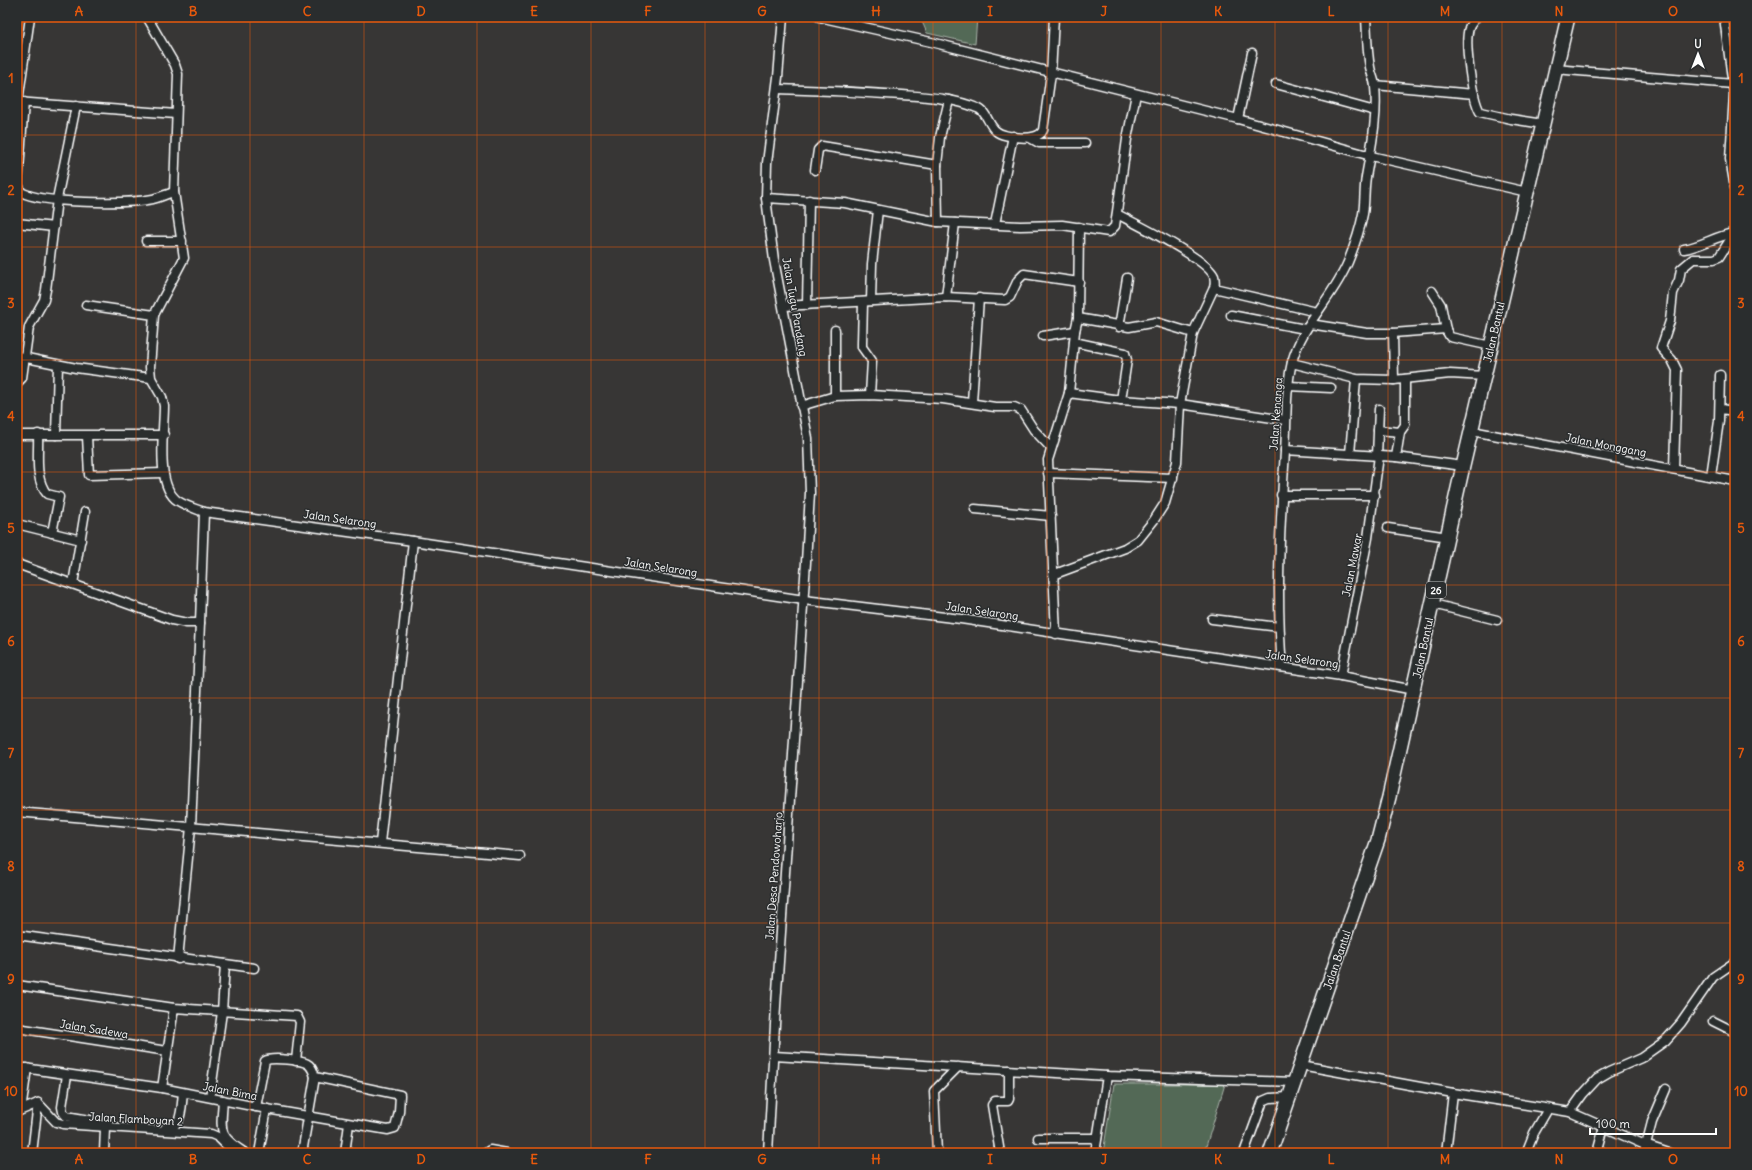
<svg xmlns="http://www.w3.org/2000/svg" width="1752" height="1170" viewBox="0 0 1752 1170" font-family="Delius,sans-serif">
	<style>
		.green { fill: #536956; stroke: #a9b4aa }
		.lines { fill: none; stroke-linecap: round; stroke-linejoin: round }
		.minor-casing { stroke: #fff; stroke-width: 11 }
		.primary-casing { stroke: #fff; stroke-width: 16 }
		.minor { stroke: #2a2d2e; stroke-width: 8 }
		.primary { stroke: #2a2d2e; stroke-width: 13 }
		.grid { fill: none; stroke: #e8590c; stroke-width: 1; stroke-opacity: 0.55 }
		.labels { text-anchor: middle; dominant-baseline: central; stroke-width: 3; stroke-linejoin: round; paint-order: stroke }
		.shield { fill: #2a2d2e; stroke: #bfc0c0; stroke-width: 1 }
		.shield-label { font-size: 10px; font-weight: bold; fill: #fff }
		.street-label { font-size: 11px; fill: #fff; stroke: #2a2d2e }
		.neatline { fill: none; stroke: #e8590c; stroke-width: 1.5 }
		.grid-label { font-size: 13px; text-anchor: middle; font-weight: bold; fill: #e8590c }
	</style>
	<rect width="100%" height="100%" fill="#373635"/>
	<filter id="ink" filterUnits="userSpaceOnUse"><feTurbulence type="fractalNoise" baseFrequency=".025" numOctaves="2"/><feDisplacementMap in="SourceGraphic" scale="8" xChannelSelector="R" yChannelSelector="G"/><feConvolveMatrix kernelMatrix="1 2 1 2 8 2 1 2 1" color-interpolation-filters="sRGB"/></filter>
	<g filter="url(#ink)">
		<g class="green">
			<path d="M920,17h57l-2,27 -48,-11z"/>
			<path d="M1114,1084h111l-21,69h-101z"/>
		</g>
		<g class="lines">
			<defs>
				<g id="minor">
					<path d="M147,17l28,48 3,9 -4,118 10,66 -30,57 -4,52 1,11 11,19 2,9c0,26 -9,80 14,95 8,5 18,8 26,11"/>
					<path d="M819,17l112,25 307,77 133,37 156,36"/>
					<path d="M1476,17c-2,4 -6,7 -7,11 -5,15 3,70 11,84l31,7 32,5"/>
					<path d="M1724,17l10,77 -4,65 5,29"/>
					<path d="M1555,69l178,15"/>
					<path d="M1276,84l99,27"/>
					<path d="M1375,85l99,9"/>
					<path d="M777,89c41,1 83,3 125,6 25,2 51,3 75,13 10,3 11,17 19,23 8,7 43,11 47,-1l8,-56 3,-57"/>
					<path d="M17,102l159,12"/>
					<path d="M18,102l12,-85"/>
					<path d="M24,102l-6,82 3,8c22,12 106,12 132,7 7,-2 14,-5 21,-7"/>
					<path d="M1238,119l14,-66"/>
					<path d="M1030,138l9,5h46"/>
					<path d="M815,170l3,-20 4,-4 115,19"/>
					<path d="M766,198l79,5 93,19 82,4 42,-1 47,7 6,-6 12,-87 9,-45"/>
					<path d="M938,222l-1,-57 3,-28 9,-37"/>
					<path d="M17,223l37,4"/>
					<path d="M995,224l18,-88"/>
					<path d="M146,241h36"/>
					<path d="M1684,249c18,-3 32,-13 50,-16"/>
					<path d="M1214,288l103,24"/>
					<path d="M1432,291l9,14 5,25 4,7 41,9"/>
					<path d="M946,297l9,-74"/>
					<path d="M871,301l1,-37 6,-54"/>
					<path d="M863,302l-1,41v4l10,14 -2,34"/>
					<path d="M86,305l68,10"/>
					<path d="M807,305l2,-105"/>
					<path d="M784,306l162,-9 59,3 5,-3 8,-17 6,-6 55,8"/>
					<path d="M1231,315l74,14"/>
					<path d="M1078,318l51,9 27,-5 37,11"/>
					<path d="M1310,324l57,9h26l53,-4"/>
					<path d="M1119,327l8,-49"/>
					<path d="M1393,333l1,47"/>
					<path d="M1043,336l32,-5"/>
					<path d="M1074,342l51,11 2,7 -6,40"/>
					<path d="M17,356l59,12 75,10"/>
					<path d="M1292,363l64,16 38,1 56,-6 35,2"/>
					<path d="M17,383l5,-5 7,-51 15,-27 2,-10 11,-91 19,-93"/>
					<path d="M1288,386l43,2"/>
					<path d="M1069,393l52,7 59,4 105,16"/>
					<path d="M835,396v-66"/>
					<path d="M972,402l7,-104"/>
					<path d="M801,406l34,-10 35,-1 73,4 52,8h19l7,3 13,20 17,18"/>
					<path d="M1720,409l15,2"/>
					<path d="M1378,430l22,2"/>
					<path d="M1472,431l263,50"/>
					<path d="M38,434c1,19 -4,45 9,60l12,3 -7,36"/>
					<path d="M17,435h147"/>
					<path d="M56,435l2,-70"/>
					<path d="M87,436l2,39 74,-2"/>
					<path d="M1285,450l111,7 67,9"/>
					<path d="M1350,454l6,-75"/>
					<path d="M1377,456l2,-47"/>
					<path d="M1396,457l4,-25 5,-7v-46"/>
					<path d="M1674,469l3,-99 -5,-10 -11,-12 9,-27 3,-28 6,-13 2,-11 12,-10h21l5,-2 16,-25"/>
					<path d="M1048,473l125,5"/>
					<path d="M1711,476l8,-55 1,-46"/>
					<path d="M1281,495h94"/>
					<path d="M975,509l76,7"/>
					<path d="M17,524l64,16"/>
					<path d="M1388,528l60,9"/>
					<path d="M17,564l155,56 15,3h13l4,-111 209,29 391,59 157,19 380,57 73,14"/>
					<path d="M1055,574l70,-26 13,-8 16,-20 11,-17 12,-41 3,-58 13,-71 21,-45c1,-4 1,-8 0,-12 -8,-18 -78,-52 -97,-62"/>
					<path d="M73,584l12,-72"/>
					<path d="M1433,604l64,16"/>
					<path d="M1212,619l67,8"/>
					<path d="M1056,634l-8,-174 21,-67 6,-62 3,-13 1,-91"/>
					<path d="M1282,667c-6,-72 -2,-143 3,-215 2,-30 0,-60 7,-90 10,-38 41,-64 56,-100 6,-15 12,-32 15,-48 2,-12 1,-25 3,-37 5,-29 12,-61 9,-90 0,-7 -4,-13 -5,-20 -3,-16 -3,-33 -4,-50"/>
					<path d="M1341,676l27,-138 11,-82"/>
					<path d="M17,812l503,44"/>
					<path d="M380,843l33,-302"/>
					<path d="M17,935l237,33"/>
					<path d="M178,959l13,-132 9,-204"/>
					<path d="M17,985l157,23 123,8 3,6 -4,39"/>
					<path d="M1713,1021l22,11"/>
					<path d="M17,1028l150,23"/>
					<path d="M774,1056l333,20 188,6"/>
					<path d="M1301,1065l152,28 117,19 75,33 24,8"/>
					<path d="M17,1067l145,21 105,21 121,21 7,-2 4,-16 1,-17 -85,-18"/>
					<path d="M67,1075l-5,32 1,5 3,4 42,7"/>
					<path d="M162,1088l12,-80"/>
					<path d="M210,1097l12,-85 3,-48"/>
					<path d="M223,1100c-2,31 -6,35 22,53"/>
					<path d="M38,1103l18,19 7,2 148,10 7,3 16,16"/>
					<path d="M17,1107l5,-3 5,-36"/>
					<path d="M256,1107l9,-46c6,-4 39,-1 44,4 4,4 5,8 6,12l-13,76"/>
					<path d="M17,1112l21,-9"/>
					<path d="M1570,1112l13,-18 14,-15 12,-7 32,-14 24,-17 16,-18 32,-46 22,-15"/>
					<path d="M165,1128c18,1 16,-21 18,-35"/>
					<path d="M1038,1138h59"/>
					<path d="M32,1153l6,-50"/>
					<path d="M104,1153l1,-25"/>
					<path d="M259,1153l8,-44"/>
					<path d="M345,1153l4,-29"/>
					<path d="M486,1153l4,-3 17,3"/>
					<path d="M768,1153l8,-147 30,-444 4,-69 -2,-55 -34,-178 -8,-62 1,-35 11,-86 5,-60"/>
					<path d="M937,1153l-3,-62 24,-24"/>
					<path d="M1000,1153l-8,-48 3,-4h13l1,-2v-29"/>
					<path d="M1095,1153l12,-77"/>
					<path d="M1244,1153l19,-52 7,-3 20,-1"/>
					<path d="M1446,1153l7,-60"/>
					<path d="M1526,1153l8,-20 14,-24"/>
					<path d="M1597,1153l7,-26"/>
					<path d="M1644,1153l8,-31 14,-33"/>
				</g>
				<path id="primary" d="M1270,1153l108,-313 11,-43 74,-331 105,-449"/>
			</defs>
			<use href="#minor" class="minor-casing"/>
			<use href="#primary" class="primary-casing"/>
			<use href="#minor" class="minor"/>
			<use href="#primary" class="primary"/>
		</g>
	</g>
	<path class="grid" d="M136,17v1136M250,17v1136M364,17v1136M477,17v1136M591,17v1136M705,17v1136M819,17v1136M933,17v1136M1047,17v1136M1161,17v1136M1275,17v1136M1388,17v1136M1502,17v1136M1616,17v1136M17,135h1718M17,247h1718M17,360h1718M17,472h1718M17,585h1718M17,698h1718M17,810h1718M17,923h1718M17,1035h1718"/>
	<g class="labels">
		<rect class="shield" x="1426" y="582" width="20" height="16" rx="3"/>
		<g class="shield-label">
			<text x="1436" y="590">26</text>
		</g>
		<g class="street-label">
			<text transform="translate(795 307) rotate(80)">Jalan Tugu Pandang</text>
			<text transform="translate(1494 332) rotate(-77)">Jalan Bantul</text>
			<text transform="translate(1276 414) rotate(-86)">Jalan Kenanga</text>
			<text transform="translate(1606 445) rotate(11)">Jalan Monggang</text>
			<text transform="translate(340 519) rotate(8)">Jalan Selarong</text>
			<text transform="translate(1352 565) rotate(-79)">Jalan Mawar</text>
			<text transform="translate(661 567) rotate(9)">Jalan Selarong</text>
			<text transform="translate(982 611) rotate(8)">Jalan Selarong</text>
			<text transform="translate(1423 648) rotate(-78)">Jalan Bantul</text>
			<text transform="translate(1302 659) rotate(8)">Jalan Selarong</text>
			<text transform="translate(774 876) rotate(-86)">Jalan Desa Pendowoharjo</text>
			<text transform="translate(1337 960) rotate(-71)">Jalan Bantul</text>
			<text transform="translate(94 1029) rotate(9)">Jalan Sadewa</text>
			<text transform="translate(230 1091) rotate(11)">Jalan Bima</text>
			<text transform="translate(136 1119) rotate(3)">Jalan Flamboyan 2</text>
		</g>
	</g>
	<rect width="1752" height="1170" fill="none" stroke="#2a2d2e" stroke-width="44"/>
	<g transform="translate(1698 54)" stroke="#2a2d2e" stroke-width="3" paint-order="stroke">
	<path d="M0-3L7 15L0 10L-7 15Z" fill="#ffffff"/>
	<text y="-6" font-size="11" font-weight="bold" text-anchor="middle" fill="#ffffff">U</text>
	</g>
	<path d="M1590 1128v6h126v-6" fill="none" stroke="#ffffff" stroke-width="2"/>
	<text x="1596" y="1128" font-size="12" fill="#ffffff" stroke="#2a2d2e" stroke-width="3" paint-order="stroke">100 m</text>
	<rect x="22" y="22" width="1708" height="1126" class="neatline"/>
	<g class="grid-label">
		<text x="79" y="16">A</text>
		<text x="193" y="16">B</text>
		<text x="307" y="16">C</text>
		<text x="421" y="16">D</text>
		<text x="534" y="16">E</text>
		<text x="648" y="16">F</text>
		<text x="762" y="16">G</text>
		<text x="876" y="16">H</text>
		<text x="990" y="16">I</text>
		<text x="1104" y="16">J</text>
		<text x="1218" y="16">K</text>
		<text x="1331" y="16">L</text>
		<text x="1445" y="16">M</text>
		<text x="1559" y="16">N</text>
		<text x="1673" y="16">O</text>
		<text x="11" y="83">1</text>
		<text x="1741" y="83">1</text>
		<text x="11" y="195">2</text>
		<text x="1741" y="195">2</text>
		<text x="11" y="308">3</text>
		<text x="1741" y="308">3</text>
		<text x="11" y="421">4</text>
		<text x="1741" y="421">4</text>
		<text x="11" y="533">5</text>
		<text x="1741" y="533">5</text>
		<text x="11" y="646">6</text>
		<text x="1741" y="646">6</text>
		<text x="11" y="758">7</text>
		<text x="1741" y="758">7</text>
		<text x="11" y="871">8</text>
		<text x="1741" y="871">8</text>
		<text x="11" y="984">9</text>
		<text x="1741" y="984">9</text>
		<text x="11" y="1096">10</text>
		<text x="1741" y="1096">10</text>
		<text x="79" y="1164">A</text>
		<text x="193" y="1164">B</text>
		<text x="307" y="1164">C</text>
		<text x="421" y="1164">D</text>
		<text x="534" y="1164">E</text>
		<text x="648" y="1164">F</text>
		<text x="762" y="1164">G</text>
		<text x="876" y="1164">H</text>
		<text x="990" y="1164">I</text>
		<text x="1104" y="1164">J</text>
		<text x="1218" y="1164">K</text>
		<text x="1331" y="1164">L</text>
		<text x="1445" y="1164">M</text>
		<text x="1559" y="1164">N</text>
		<text x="1673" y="1164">O</text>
	</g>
</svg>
